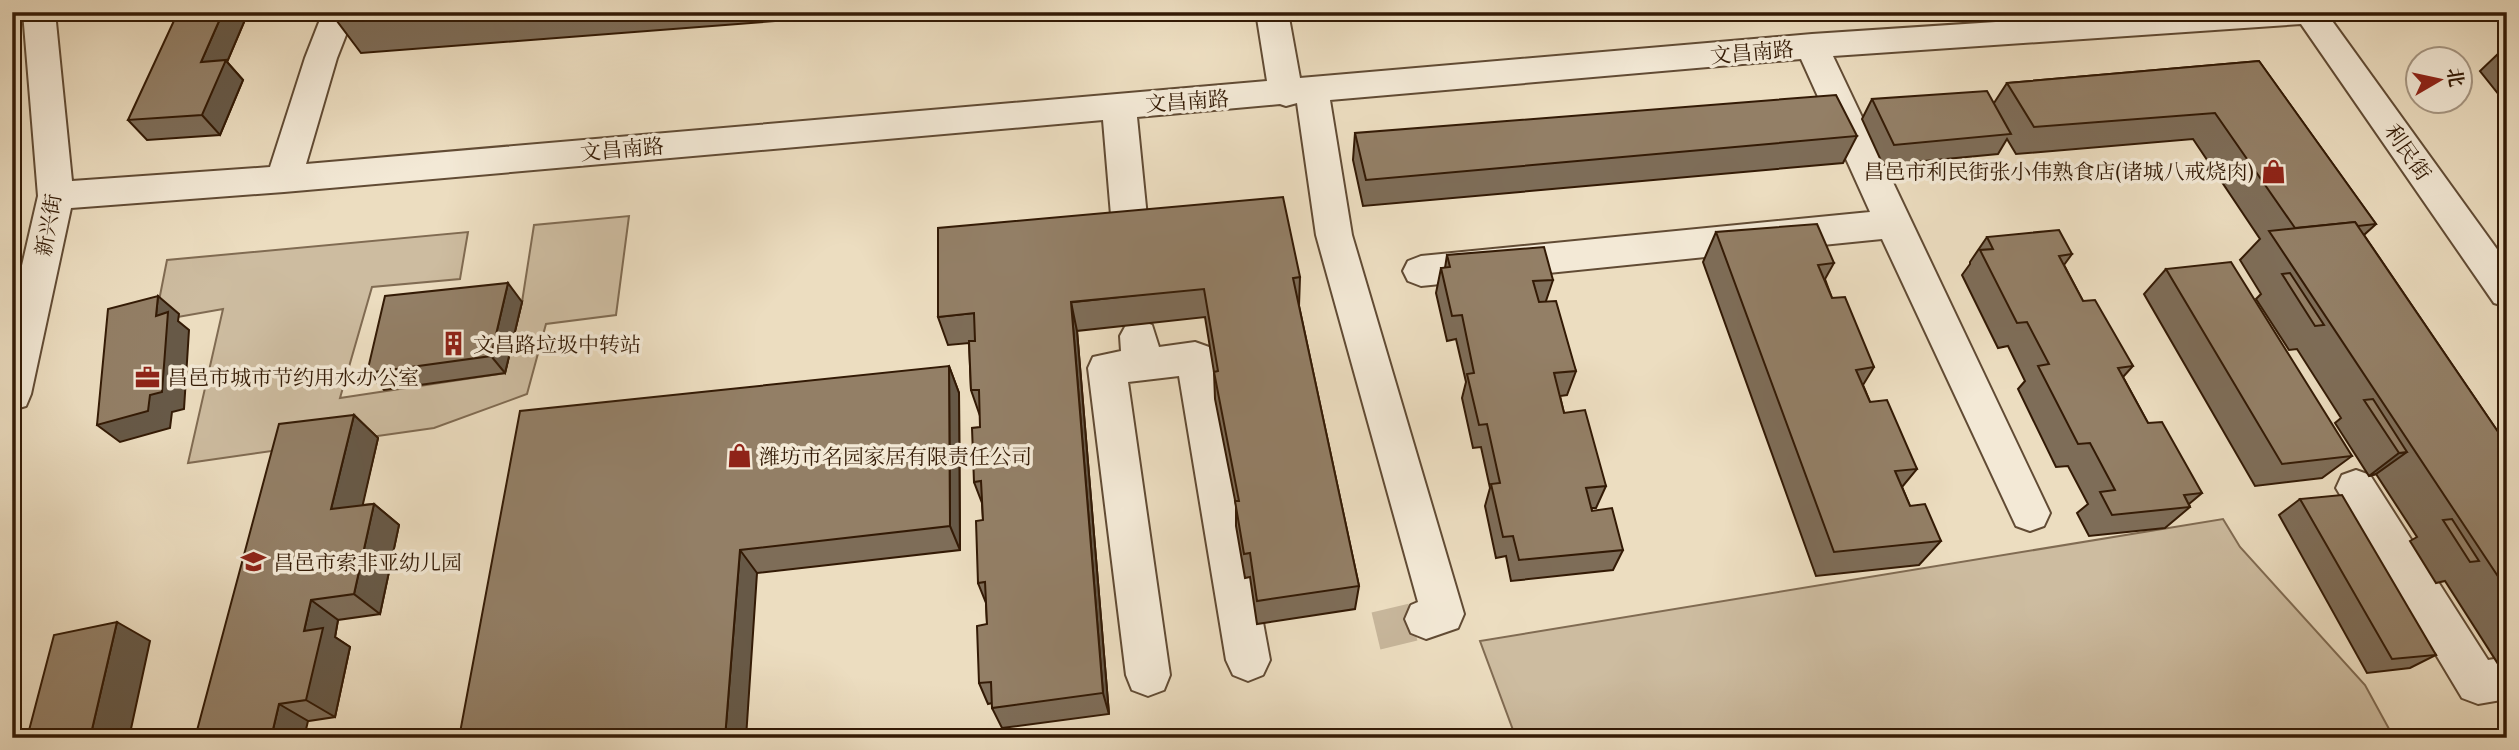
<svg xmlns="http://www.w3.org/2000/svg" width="2519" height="750" viewBox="0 0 2519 750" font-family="'Libre Caslon Text','Noto Serif SC',serif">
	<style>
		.green { fill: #cdbca0; stroke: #806b52; stroke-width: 2 }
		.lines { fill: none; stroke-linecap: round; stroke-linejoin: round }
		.minor-tunnel { stroke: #c7b69b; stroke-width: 38; stroke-dasharray: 38 19; stroke-linecap: butt }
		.minor-casing { stroke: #614b34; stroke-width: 4 }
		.minor { fill: #f3e9d6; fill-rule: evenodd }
		.wall { fill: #7e6d58; stroke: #331a05; stroke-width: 2 }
		.shaded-wall { fill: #675947; stroke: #331a05; stroke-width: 2 }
		.building { fill: #937f66; stroke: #331a05; stroke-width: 2 }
		.labels { text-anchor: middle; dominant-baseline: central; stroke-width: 7; stroke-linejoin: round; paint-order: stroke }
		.street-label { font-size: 21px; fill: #331a05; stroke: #f3e9d6 }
		.poi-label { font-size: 21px; fill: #331a05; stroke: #f3e9d6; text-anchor: start }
	</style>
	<rect width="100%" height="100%" fill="#ecddc0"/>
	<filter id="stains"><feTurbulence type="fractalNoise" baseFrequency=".00286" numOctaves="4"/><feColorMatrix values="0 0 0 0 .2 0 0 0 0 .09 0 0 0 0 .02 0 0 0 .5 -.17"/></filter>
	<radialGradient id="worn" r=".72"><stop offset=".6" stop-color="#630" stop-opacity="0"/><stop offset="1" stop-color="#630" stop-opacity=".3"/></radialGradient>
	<g class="green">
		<path d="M629,216l-13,99 -70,9 -19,70 -93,34 -246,35 35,-154 -68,12 12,-61 301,-28 -8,47 -88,8 -32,111 165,-25 17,-71 12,-77z"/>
		<path d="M2223,519l17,28 125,138 29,53h-878l-36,-97z"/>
	</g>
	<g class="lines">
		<path class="minor-tunnel" d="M1376,631l50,-12"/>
		<defs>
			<g id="minor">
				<path d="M23,12h32l17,169 198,-14 35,-109 18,-46h32l-18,46 -31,106 961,-83 -11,-69h32l12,66 512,-44 334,-22h188l-4,6 177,245v44l-13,-4 -193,-279 -468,32 217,457 -6,13 -14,5 -14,-5 -134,-287 -461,47 -13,-5 -5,-10 5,-10 13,-5 449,-44 -69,-153 -471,41 22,135 112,379 -6,14 -32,11 -15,-6 -6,-14 6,-14 7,-3 -102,-367 -19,-132 -11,3 -6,-2 -143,13 11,110 -5,10 -13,4 -13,-4 -5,-10 -9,-107 -819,72 -213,16 -40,186 -5,12 -14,4v-101l26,-113z"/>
				<path d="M1139,320l13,5 7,22 36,-5 14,5 5,11 56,302 -7,15 -15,6 -15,-6 -7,-15 -47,-284 -51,6 42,293 -6,15 -16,6 -16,-6 -6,-15 -38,-307 5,-11 28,-6 -1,-15 6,-11z"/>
				<path d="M2356,470l14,5 118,185 19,-3v42l-29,5 -16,-6 -126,-210 6,-13z"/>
			</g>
		</defs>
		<use href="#minor" class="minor-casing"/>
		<use href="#minor" class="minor"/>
	</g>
	<g class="wall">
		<path d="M340,12h553l-532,41 -24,-32z"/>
		<path d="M247,15l-20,47 16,18 -23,55 -73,5 -19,-20z"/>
		<path d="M2507,50v55l-27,-34 21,-20z"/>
		<path d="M2259,61l117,163 -12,11 143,210v233l-62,-97 -9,2 -26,-42 7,-4 -41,-63 -7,2 -34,-53 6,-5 -44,-69 -8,1 -33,-51 5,-5 -21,-34 20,-21 -67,-100 -177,15 -9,-15 -9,15 -115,11 -21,-46 10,-20 122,4 13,-20z"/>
		<path d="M1355,133l502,3 -14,27 -480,43 -10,-46z"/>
		<path d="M1716,232l118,31 -9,16 7,19 42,69 -11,18 7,17 47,67 -15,18 8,19 31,35 -22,24 -103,11 -113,-314z"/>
		<path d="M1987,237l85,17 -8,11 19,36 50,65 -10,11 25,46 54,70 -13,11 1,3 -25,21 -76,8 -12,-23 11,-9 -20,-38 -12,1 -38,-78 7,-8 -17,-35 -10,2 -36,-73 8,-11v-2z"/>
		<path d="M1447,255l106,25 -7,21 30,70 -9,24 -7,1 4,17 42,73 -10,22h-5l1,3 31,39 -10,20 -102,11 -5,-25 -10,2 -11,-52 5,-18 -9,-41 -8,1 -11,-50 4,-16 -10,-43 -9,2 -11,-48 5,-25h4z"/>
		<path d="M2166,269l186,187 -30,22 -67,8 -111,-192z"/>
		<path d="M1300,277l-1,29 60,280 -4,23 -98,15 -7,-47 -5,1 -9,-52v-21l-21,-106 -1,-27 -9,-55 -128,14 32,383 -107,14 -10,-20v-5l-4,1 -9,-21 8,-59 -1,-21 -8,-20 5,-63 -1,-17 -8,-21 6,-55v-11l-9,-26 -2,-47 -21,2 -10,-28z"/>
		<path d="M522,302l-17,71 -121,17 -17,-17z"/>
		<path d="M949,366l10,27 1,157 -203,23 -298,165z"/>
		<path d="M354,415l24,23 -16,67 12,-1 25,21 -19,89 -42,6 -3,17 15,10 -15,70 -140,21z"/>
		<path d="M2300,499l136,156 -26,13 -43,5 -88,-158z"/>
	</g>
	<g class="shaded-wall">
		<path d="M223,12h22l2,3 -20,47 16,18 -23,55 -18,-20 -1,-53z"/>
		<path d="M508,283l14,19 -17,71 -14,-17z"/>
		<path d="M158,296l21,18 -1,7 11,9 -5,79 -12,3 -2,16 -50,14 -23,-17 59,-109z"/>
		<path d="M1071,302l6,29 32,383 -6,-21z"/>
		<path d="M949,366l10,27 1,157 -10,-24z"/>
		<path d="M354,415l24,23 -21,92 -26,-21z"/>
		<path d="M2407,452l-31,22 -7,2 30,-23z"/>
		<path d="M374,504l25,21 -19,89 -26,-20z"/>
		<path d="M740,550l17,23 -11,165h-21z"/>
		<path d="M311,600l27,20 -3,17 15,10 -15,70 -29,-17 -2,-69z"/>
		<path d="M117,622l33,19 -21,97h-39z"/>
		<path d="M279,704l29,17 -4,17h-33z"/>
	</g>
	<g class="building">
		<path d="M178,12h45l-22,50 25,-2 -24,55 -74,5z"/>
		<path d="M340,12h113l-116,9z"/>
		<path d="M2507,50v8l-6,-7z"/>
		<path d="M2259,61l117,163 -18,2 -3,-4 -60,6 -80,-115 -181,14 -27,-44z"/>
		<path d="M1987,91l24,43 -117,11 -22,-46z"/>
		<path d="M1836,95l21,41 -491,44 -11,-47z"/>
		<path d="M1283,197l17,80 -7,1 66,308 -102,15 -7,-48 -6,1 -9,-53h4l-25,-129 4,-1 -14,-82 -133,13 32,391 -111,15 -1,-26 -12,1 -2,-57 10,-2 -2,-42 -7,1 -2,-62 7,-1 -2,-39 -7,1 -2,-54 8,-1 -1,-37h-8l-2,-49h6l-1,-28 -36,4v-89z"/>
		<path d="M2355,222l152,223v145l-238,-359z"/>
		<path d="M1817,224l17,39 -16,2 14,33 13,-1 29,70 -18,3 14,32 17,-2 30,69 -22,2 15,35 15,-2 16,37 -107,11 -118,-320z"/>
		<path d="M2059,230l13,24 -13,2 24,45 12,-1 38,66 -15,2 30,55 14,-1 40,71 -18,2 6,12 -78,8 -12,-23 15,-2 -25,-47 -12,1 -40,-78 11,-2 -22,-42 -10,1 -37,-73 13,-1 -6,-12z"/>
		<path d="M1544,247l9,33 -20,1 6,21 17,-1 20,70 -22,2 10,40 21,-3 21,76 -20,2 6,23 20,-3 11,42 -104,10 -6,-24 -10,1 -12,-53 9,-1 -13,-59 -8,1 -12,-51 7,-1 -12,-58 -10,1 -11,-48 9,-1 -3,-12z"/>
		<path d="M2231,262l121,194 -70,8 -116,-195z"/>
		<path d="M2290,273l34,52 -9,1 -33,-52z"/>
		<path d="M508,283l-17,73 -124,17 18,-77z"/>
		<path d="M158,296l-2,20 12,-4 -6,80 -12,3 -2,16 -51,14 11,-116z"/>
		<path d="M949,366l1,160 -210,24 -15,188h-266l61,-327z"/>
		<path d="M2373,399l34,53 -8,1 -35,-53z"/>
		<path d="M354,415l-23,94 43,-5 -20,90 -43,6 -7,31 19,-3 -17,72 -27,4 -8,34h-76l84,-314z"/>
		<path d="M2342,495l94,160 -44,4 -92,-160z"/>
		<path d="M2452,519l27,42 -9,1 -27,-42z"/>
		<path d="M117,622l-27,116h-63l27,-103z"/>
	</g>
	<defs>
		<symbol id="shop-bare" viewBox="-9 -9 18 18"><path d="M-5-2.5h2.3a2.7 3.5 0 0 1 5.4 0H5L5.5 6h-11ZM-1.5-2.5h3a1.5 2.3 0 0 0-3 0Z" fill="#8f2418" stroke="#f3e9d6" stroke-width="2.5" paint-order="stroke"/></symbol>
		<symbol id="building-bare" viewBox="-9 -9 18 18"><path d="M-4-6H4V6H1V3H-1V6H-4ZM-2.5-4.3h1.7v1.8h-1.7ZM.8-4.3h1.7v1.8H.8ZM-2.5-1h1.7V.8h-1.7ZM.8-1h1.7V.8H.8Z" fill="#8f2418" stroke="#f3e9d6" stroke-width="2.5" paint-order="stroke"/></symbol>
		<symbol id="office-bare" viewBox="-9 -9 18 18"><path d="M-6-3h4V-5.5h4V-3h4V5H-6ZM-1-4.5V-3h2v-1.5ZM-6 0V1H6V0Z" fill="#8f2418" stroke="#f3e9d6" stroke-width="2.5" paint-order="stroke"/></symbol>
		<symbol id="school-bare" viewBox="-9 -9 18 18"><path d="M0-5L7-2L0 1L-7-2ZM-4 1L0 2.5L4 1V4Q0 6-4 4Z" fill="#8f2418" stroke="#f3e9d6" stroke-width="2.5" paint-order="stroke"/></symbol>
	</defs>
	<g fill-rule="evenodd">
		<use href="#shop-bare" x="2256" y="154" width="35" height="35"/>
		<use href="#building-bare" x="436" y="326" width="35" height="35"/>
		<use href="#office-bare" x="130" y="360" width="35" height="35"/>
		<use href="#shop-bare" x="722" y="438" width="35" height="35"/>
		<use href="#school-bare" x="236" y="544" width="35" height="35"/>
	</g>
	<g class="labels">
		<g class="street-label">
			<text transform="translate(1752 52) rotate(-5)">文昌南路</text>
			<text transform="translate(1187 101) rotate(-4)">文昌南路</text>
			<text transform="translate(622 149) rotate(-5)">文昌南路</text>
			<text transform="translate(2408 152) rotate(55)">利民街</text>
			<text transform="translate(48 225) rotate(-80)">新兴街</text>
		</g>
		<g class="poi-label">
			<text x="2254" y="171" text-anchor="end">昌邑市利民街张小伟熟食店(诸城八戒烧肉)</text>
			<text x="473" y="344">文昌路垃圾中转站</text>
			<text x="167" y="377">昌邑市城市节约用水办公室</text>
			<text x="759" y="456">潍坊市名园家居有限责任公司</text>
			<text x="273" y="562">昌邑市索非亚幼儿园</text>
		</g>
	</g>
	<rect width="2519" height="750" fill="none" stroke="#ecddc0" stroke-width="42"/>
	<rect x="14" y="14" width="2491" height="722" fill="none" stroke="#331a05" stroke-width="3.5"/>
	<rect x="21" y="21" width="2477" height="708" fill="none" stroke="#331a05" stroke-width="2"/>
	<g transform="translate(2439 80) rotate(81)"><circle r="33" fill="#f3e9d6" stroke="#a69682" stroke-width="2"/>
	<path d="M0-5L12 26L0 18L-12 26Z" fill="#8f2418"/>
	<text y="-10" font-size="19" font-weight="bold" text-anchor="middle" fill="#331a05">北</text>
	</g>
	<rect width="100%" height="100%" filter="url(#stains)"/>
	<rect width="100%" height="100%" fill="url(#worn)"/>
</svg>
